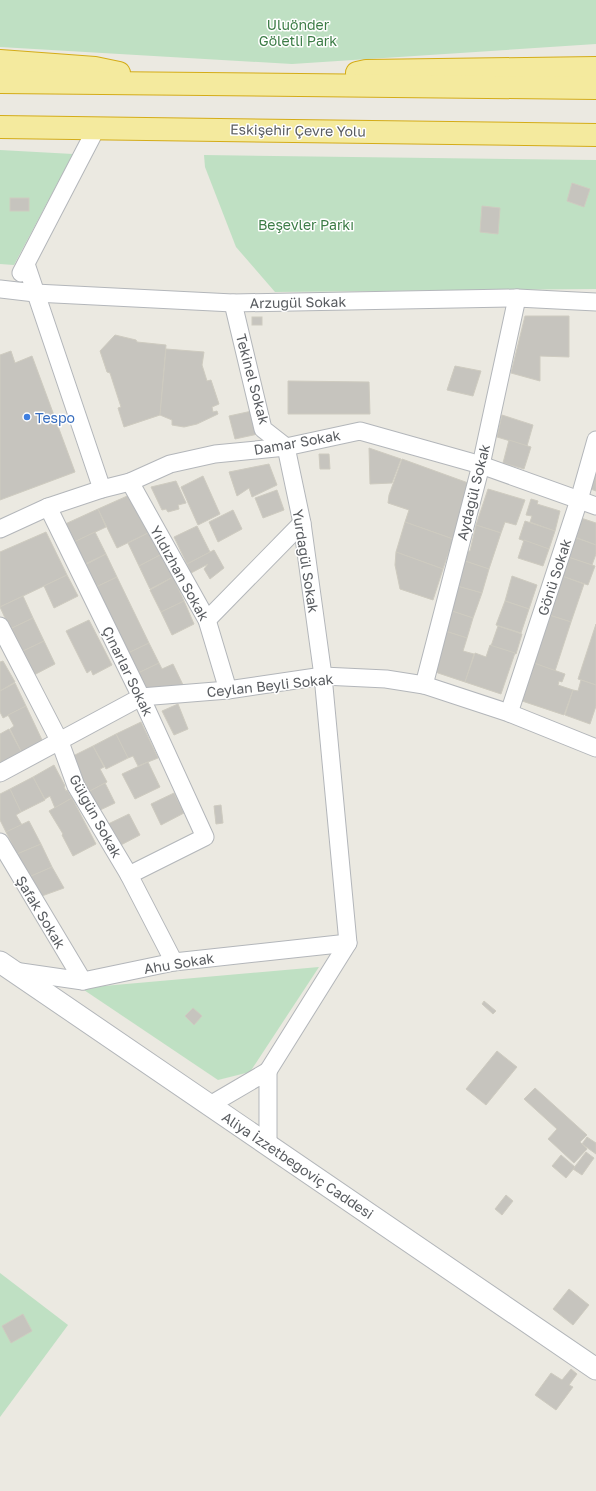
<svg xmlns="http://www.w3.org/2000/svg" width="596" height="1491" viewBox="0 0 596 1491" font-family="'Golos Text',sans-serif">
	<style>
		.green { fill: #bfe0c3 }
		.building { fill: #c6c4be; stroke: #cecbc0 }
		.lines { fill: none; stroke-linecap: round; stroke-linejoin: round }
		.minor-casing { stroke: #b3b6ba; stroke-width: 19 }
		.tertiary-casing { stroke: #b3b6ba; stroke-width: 23 }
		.trunk-casing { stroke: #d4ac18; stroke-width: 24 }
		.minor { stroke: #fff; stroke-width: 17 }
		.tertiary { stroke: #fff; stroke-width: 21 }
		.trunk { stroke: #f4ea9e; stroke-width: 22 }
		.shop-dot { fill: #3f7fe0; stroke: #fff; stroke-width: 1.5 }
		.labels { text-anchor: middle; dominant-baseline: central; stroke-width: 3; stroke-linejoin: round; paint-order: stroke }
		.park-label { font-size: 14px; fill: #3c7c46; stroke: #fff }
		.street-label { font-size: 14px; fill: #595c60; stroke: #fff }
		.shop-label { font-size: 14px; fill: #366cbe; stroke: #fff; text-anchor: start }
	</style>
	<rect width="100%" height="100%" fill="#ebe9e1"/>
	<g class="green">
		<path d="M0,0h596v44l-304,20 -292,-17z"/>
		<path d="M0,150l73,4 -59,111 -14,-1z"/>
		<path d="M204,155l392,5v129l-321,3 -39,-45 -31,-80z"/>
		<path d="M319,967l-69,105 -32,8 -137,-92z"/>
		<path d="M0,1273l68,52 -68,92z"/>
	</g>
	<g class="building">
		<path d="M572,183l18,6 -6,18 -17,-6z"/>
		<rect x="10" y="198" width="19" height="13"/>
		<path d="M482,206l18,2 -2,26 -18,-2z"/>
		<path d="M525,316h44v41l-29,-1v25l-29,-8z"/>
		<rect x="252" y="317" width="10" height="8"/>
		<path d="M115,335l21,5 1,2 29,3 -6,70 -36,12 -6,-19 3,-1 -11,-34 -3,-1 -7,-21z"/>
		<path d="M166,349l38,3 -2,13 5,16 4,-1 8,24 -7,3 1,5 4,-1 1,3 -21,10 -13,3 -12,-2v-5l-12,-5z"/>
		<path d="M11,351l4,12 17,-7 43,116 -75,28v-145z"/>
		<path d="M455,366l26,5 -8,25 -26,-6z"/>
		<path d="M288,381l81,1 1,32h-82z"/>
		<path d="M252,411l6,23 -23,5 -6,-23z"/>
		<path d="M502,415l31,10 -6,21 -30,-9z"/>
		<path d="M509,440l22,7 -7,22 -21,-6z"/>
		<path d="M369,448l32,11 -9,24 -22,1z"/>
		<path d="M319,454h10l1,15h-10z"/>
		<path d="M402,459l69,25 -18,55 -48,-17 4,-12 -21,-7 1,-8z"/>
		<path d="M596,462v29l-8,-3z"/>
		<path d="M269,464l8,21 -25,12 -3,-9 -12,8 -8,-24z"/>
		<path d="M203,476l17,38 -22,11 -17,-38z"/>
		<path d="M176,481l10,22 -8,2 1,4 -11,3 -2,-3 -4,1 -11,-23z"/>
		<path d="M488,489l37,11 -9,25 -11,-3 -4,11 -25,-8z"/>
		<path d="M277,490l7,20 -21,8 -8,-20z"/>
		<path d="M134,493l18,38 -35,17 -19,-39z"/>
		<path d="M531,499l7,2 -1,3 23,7 -5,20 -25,-9 2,-6 -6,-1z"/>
		<path d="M98,509l8,18 -34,16 -9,-18z"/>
		<path d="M233,510l9,19 -24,13 -9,-20z"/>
		<path d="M578,517l18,6v22l-24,-9z"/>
		<path d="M525,521l30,10 -6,18 -30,-10z"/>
		<path d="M405,522l48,17 -10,30 -47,-17z"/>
		<path d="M476,525l25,8 -12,36 -24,-8 3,-10h2z"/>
		<path d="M197,526l13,26 -23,12 -13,-27z"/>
		<path d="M152,531l10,23 -23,12 -11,-23z"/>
		<path d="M46,532l21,43 -67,32v-55z"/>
		<path d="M95,532l11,22 -23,11 -11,-22z"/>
		<path d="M571,536l25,9v9l-4,11 -27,-9z"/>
		<path d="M524,540l25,9 -6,17 -25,-8z"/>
		<path d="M214,550l10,18 -14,11 -6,-10 4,-5 -17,9 -4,-9z"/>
		<path d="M396,552l47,17 -10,31 -33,-11 -5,-24z"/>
		<path d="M106,554l11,23 -23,11 -11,-22z"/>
		<path d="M162,554l11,23 -23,12 -11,-23z"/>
		<path d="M565,556l30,10 -7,19 -29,-10z"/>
		<path d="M465,561l24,8 -7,24 -25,-7z"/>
		<path d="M67,575l11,21 -24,12 -10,-22z"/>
		<path d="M559,575l25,9 -13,38 -25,-8z"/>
		<path d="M512,576l25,9 -8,24 -24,-8z"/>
		<path d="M117,577l32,66 -23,11 -32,-66z"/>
		<path d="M173,577l11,24 -23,11 -11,-22z"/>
		<path d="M457,586l25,7 -9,25 -24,-8z"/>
		<path d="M23,596l10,22 -23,11 -10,-22z"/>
		<path d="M184,601l10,23 -22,11 -11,-23z"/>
		<path d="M505,601l24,8 -8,24 -25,-8z"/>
		<path d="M449,610l24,8 -6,20 -25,-8z"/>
		<path d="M546,614l25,8 -16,49 -24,-9z"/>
		<path d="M33,618l11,23 -23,11 -11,-23z"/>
		<path d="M89,620l23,45 -19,10 -2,-5 -4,3 -21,-42z"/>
		<path d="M596,624v61l-18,-6z"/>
		<path d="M498,626l24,8 -6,20 -25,-8z"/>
		<path d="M442,630l25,8 -4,13 11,3 -9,28 -27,-9 -8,-6z"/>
		<path d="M44,641l11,23 -23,12 -11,-24z"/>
		<path d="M149,643l10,20 -23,11 -10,-20z"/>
		<path d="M490,645l25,8 -14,41 -36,-12 10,-29 11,4z"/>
		<path d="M3,661l12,21 -15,9v-29z"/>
		<path d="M531,662l34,12 -3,8 -3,-1 -1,4 15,5 -9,25 -45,-15z"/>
		<path d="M159,663l3,6 11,-5 11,23 -39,5 -9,-18z"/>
		<path d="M581,680l15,5v21l-6,18 -25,-9 8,-25 5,1z"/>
		<path d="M15,683l11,23 -23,12 -3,-6v-21z"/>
		<path d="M178,704l10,25 -14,6 -12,-24z"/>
		<path d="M26,706l17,36 -21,11 -12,-24 4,-3 -6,-11z"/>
		<path d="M141,722l17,36 -20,8 -5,-10 -5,2 -12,-24z"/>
		<path d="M9,729l13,24 -22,11v-30z"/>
		<path d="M116,734l12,24 -22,11 -13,-23z"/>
		<path d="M93,746l11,21 -4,2 7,13 -19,10 -17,-35z"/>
		<path d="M148,762l12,25 -25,12 -13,-25z"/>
		<path d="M54,765l11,21 -1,1 2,4 1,-1 5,8 -17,10 -5,-12 -5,3 -12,-22z"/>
		<path d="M33,777l12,23 -24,12 -11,-23z"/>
		<path d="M105,783l10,20 -17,8 -10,-19z"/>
		<path d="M10,789l11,23 -5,3 6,10 -16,7 -6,-12v-26z"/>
		<path d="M174,793l10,20 -23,12 -10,-21z"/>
		<path d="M72,798l24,46 -23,12 -11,-21 1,-1 -14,-23z"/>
		<path d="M221,805l2,18 -7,1 -2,-18z"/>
		<path d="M129,814l11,21 -23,12 -11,-22z"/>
		<path d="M29,821l12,23 -24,10 -11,-22z"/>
		<path d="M41,844l11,23 -23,10 -12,-23z"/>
		<path d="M52,867l12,21 -25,9 -10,-20z"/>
		<path d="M484,1001l12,10 -3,3 -11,-10z"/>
		<path d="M193,1008l9,8 -8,9 -9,-9z"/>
		<path d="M497,1051l20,16 -31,38 -20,-16z"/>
		<path d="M535,1088l52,47 -7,7 7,7 -13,14 -26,-24 9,-10 -33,-30z"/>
		<path d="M587,1137l9,6v11l-14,-10z"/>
		<path d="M586,1152l8,6 -12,17 -9,-6z"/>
		<path d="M561,1155l14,12 -9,11 -14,-12z"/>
		<path d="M506,1195l7,6 -11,14 -7,-6z"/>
		<path d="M569,1289l20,16 -16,20 -20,-16z"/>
		<path d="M23,1314l9,17 -21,12 -9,-17z"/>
		<path d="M571,1369l6,5 -8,11 4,2 -17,23 -21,-15 16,-22 11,7z"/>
	</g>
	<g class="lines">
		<defs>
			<g id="minor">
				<path d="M26,264l76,225"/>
				<path d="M21,273l76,-146"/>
				<path d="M0,289l35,4 198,10 284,-5 79,4"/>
				<path d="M233,303l30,126 23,18"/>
				<path d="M130,482l77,138 21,70"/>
				<path d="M48,507l93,190 64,140 -76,38"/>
				<path d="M0,529l48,-22 54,-18 28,-7 40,-18 45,-10 71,-7 74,-16 121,34 115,41"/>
				<path d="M207,620l95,-97"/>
				<path d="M0,626l60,116 16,44 53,89 45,87"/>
				<path d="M424,685l57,-220 36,-167"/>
				<path d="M509,713l70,-213 17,-60"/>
				<path d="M0,773l141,-76 87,-7 95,-14 63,3 38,6 85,28 87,35"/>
				<path d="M0,842l83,139"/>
				<path d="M14,971l69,10 91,-19 174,-19"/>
				<path d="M268,1071l80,-128 -25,-267 -21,-153 -16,-76"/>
				<path d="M210,1105l58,-34v73"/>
			</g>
			<path id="tertiary" d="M0,962l596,407"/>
			<g id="trunk">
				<path d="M0,61l95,7 24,5"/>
				<path d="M357,73l9,-2 230,-3"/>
				<path d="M0,82l596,6"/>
				<path d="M0,127l596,8"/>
			</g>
		</defs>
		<use href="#minor" class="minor-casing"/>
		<use href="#tertiary" class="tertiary-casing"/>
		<use href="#trunk" class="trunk-casing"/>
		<use href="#minor" class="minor"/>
		<use href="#tertiary" class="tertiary"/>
		<use href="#trunk" class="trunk"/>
	</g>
	<circle class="shop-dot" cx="27" cy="417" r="4"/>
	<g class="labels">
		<g class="park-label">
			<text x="298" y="24">Uluönder<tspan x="298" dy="16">Göletli Park</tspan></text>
			<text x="306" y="224">Beşevler Parkı</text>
		</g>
		<g class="street-label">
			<text transform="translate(298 130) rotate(1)">Eskişehir Çevre Yolu</text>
			<text transform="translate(298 302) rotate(-1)">Arzugül Sokak</text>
			<text transform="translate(253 379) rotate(75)">Tekinel Sokak</text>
			<text transform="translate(297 442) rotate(-10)">Damar Sokak</text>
			<text transform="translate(473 492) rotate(-76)">Aydagül Sokak</text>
			<text transform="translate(306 561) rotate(81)">Yurdagül Sokak</text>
			<text transform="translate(180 573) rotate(61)">Yıldızhan Sokak</text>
			<text transform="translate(554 577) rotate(-72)">Gönü Sokak</text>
			<text transform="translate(128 671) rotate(64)">Çınarlar Sokak</text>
			<text transform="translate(270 685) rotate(-6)">Ceylan Beyli Sokak</text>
			<text transform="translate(96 816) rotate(61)">Gülgün Sokak</text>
			<text transform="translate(41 912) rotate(59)">Şafak Sokak</text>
			<text transform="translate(179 963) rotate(-9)">Ahu Sokak</text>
			<text transform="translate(298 1165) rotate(34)">Aliya İzzetbegoviç Caddesi</text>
		</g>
		<g class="shop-label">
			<text x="35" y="417">Tespo</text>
		</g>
	</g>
</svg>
